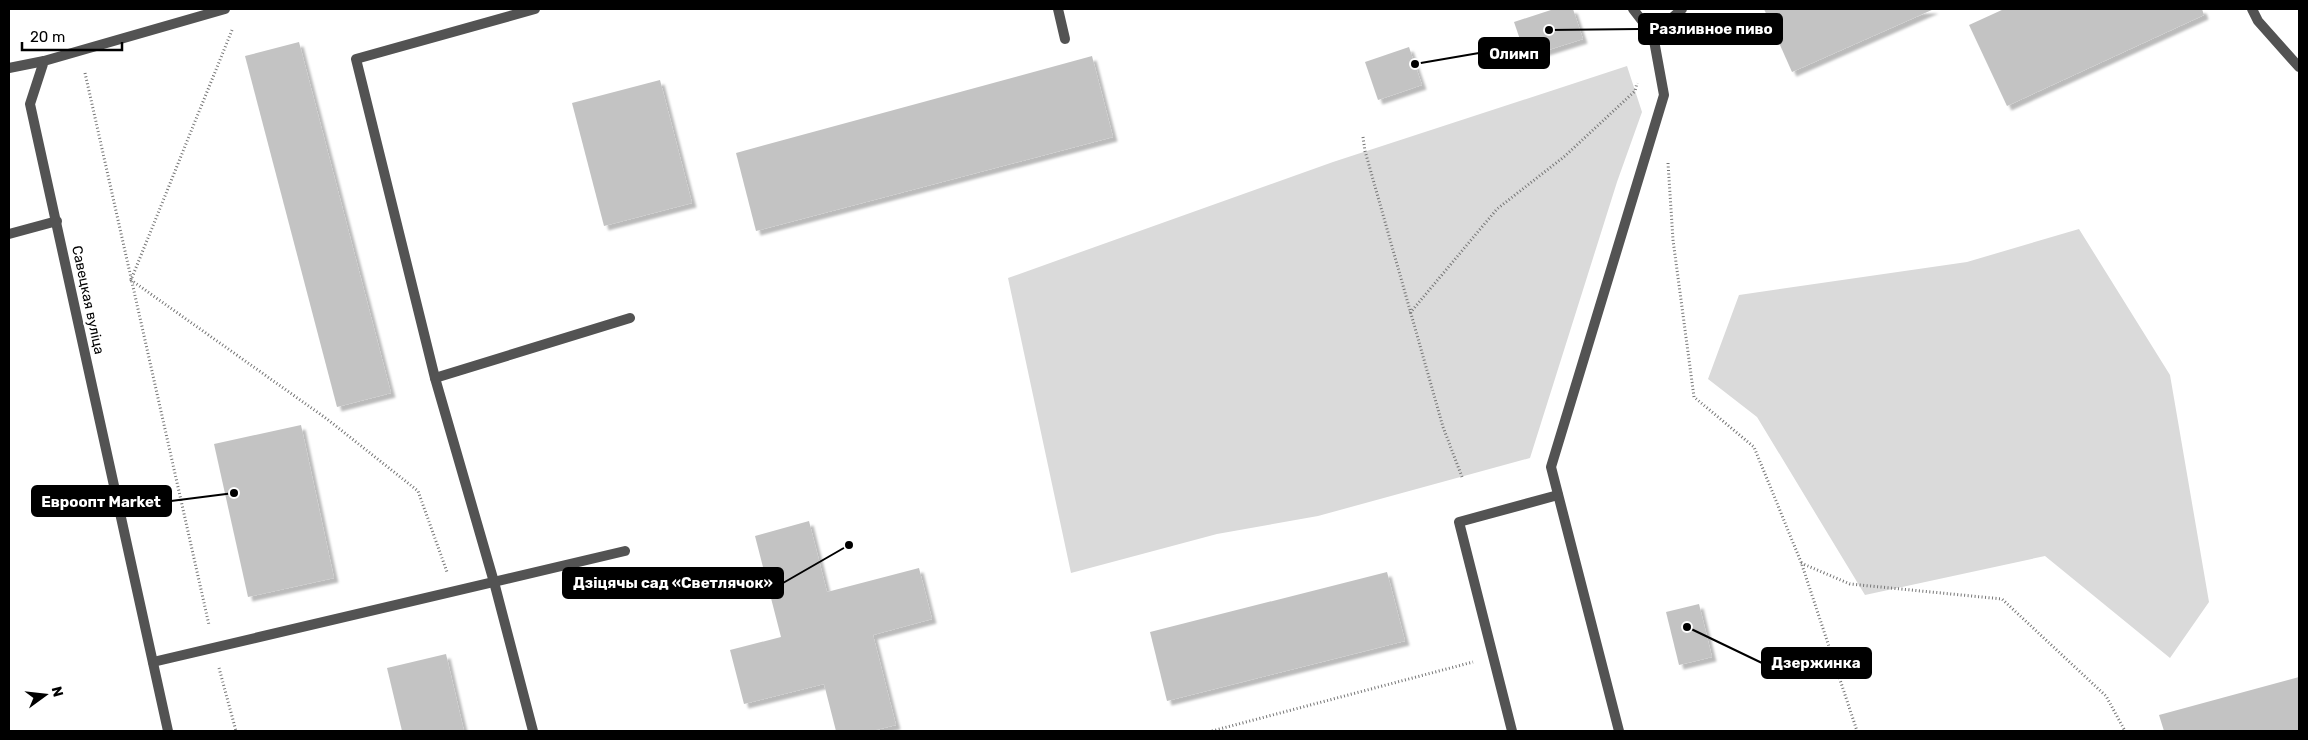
<svg xmlns="http://www.w3.org/2000/svg" width="2308" height="740" viewBox="0 0 2308 740" font-family="Rubik,sans-serif">
	<style>
		.green { fill: #dadada }
		.building { fill: #c3c3c3; filter: url(#shadow) }
		.lines { fill: none; stroke-linecap: round; stroke-linejoin: round }
		.path { stroke: #757575; stroke-width: 3; stroke-dasharray: 1 2.5; stroke-linecap: butt }
		.service { stroke: #535353; stroke-width: 10 }
		.minor { stroke: #535353; stroke-width: 10 }
		.labels { text-anchor: middle; dominant-baseline: central; stroke-width: 4.5; stroke-linejoin: round; paint-order: stroke }
		.street-label { font-size: 14px; fill: #000; stroke: #fff }
		.leader { fill: none; stroke: #000; stroke-width: 2 }
		.callout-dot { fill: #000; stroke: #fff; stroke-width: 2 }
		.callout { fill: #000; stroke: #000; stroke-width: 2 }
		.callout-label { font-size: 15px; text-anchor: middle; font-weight: bold; fill: #fff }
	</style>
	<defs>
		<filter id="shadow"><feDropShadow dx="4.5" dy="4.5" stdDeviation="1" flood-color="#0004"/></filter>
	</defs>
	<rect width="100%" height="100%" fill="#fff"/>
	<g class="green">
		<path d="M1627,66l15,46 -25,70 -87,276 -212,58 -101,18 -146,39 -63,-295 325,-116z"/>
		<path d="M2079,229l91,146 39,227 -39,56 -125,-102 -180,39 -108,-178 -49,-38 31,-84 228,-33z"/>
	</g>
	<g class="building">
		<path d="M1554,9h19l10,30 -57,18 -12,-35z"/>
		<path d="M1764,9h170l-142,63z"/>
		<path d="M2004,9h198l2,6 -197,91 -38,-81z"/>
		<path d="M299,42l92,351 -54,14 -92,-351z"/>
		<path d="M1409,47l13,38 -44,15 -13,-38z"/>
		<path d="M1092,56l21,81 -357,94 -20,-78z"/>
		<path d="M660,80l32,123 -88,23 -32,-123z"/>
		<path d="M301,425l33,153 -86,19 -34,-153z"/>
		<path d="M809,521l18,71 92,-24 13,51 -59,16 23,90 -24,6h-36l-12,-47 -80,20 -14,-54 51,-13 -26,-101z"/>
		<path d="M1387,572l18,69 -238,60 -17,-69z"/>
		<path d="M1699,604l13,53 -33,8 -13,-53z"/>
		<path d="M446,654l18,77h-62l-15,-63z"/>
		<path d="M2299,677v54h-135l-5,-16z"/>
	</g>
	<g class="lines">
		<g class="path">
			<path d="M232,30l-101,250 196,139 91,72 29,81"/>
			<path d="M85,73l124,552"/>
			<path d="M1363,137l2,14 78,276 19,50"/>
			<path d="M1668,163l5,77 21,157 60,50 47,115 56,169"/>
			<path d="M1410,313l87,-104 68,-53 70,-65 2,-8"/>
			<path d="M1801,563l49,21 152,15 104,97 19,35"/>
			<path d="M219,668l17,63"/>
			<path d="M1212,731l261,-69"/>
		</g>
		<g class="service">
			<path d="M1058,9l7,30"/>
			<path d="M1633,9l20,26 29,-26"/>
			<path d="M2252,9l6,12 41,46"/>
			<path d="M9,68l35,-7"/>
			<path d="M9,234l48,-13"/>
			<path d="M435,378l195,-60"/>
			<path d="M153,662l472,-111"/>
			<path d="M533,731l-39,-149 -59,-204 -79,-319 179,-50"/>
			<path d="M1512,731l-53,-209 99,-27"/>
			<path d="M1619,731l-68,-264 113,-372 -11,-60"/>
		</g>
		<path class="minor" d="M168,731l-138,-627 14,-43 181,-52"/>
	</g>
	<g class="labels">
		<g class="street-label">
			<text transform="translate(88 300) rotate(78)">Савецкая вуліца</text>
		</g>
	</g>
	<path class="leader" d="M1549 30L1639 29M1415 64L1479 53M234 493L171 501M849 545L783 583M1687 627L1762 663"/>
	<g class="callout-dot">
		<circle cx="1549" cy="30" r="5"/>
		<circle cx="1415" cy="64" r="5"/>
		<circle cx="234" cy="493" r="5"/>
		<circle cx="849" cy="545" r="5"/>
		<circle cx="1687" cy="627" r="5"/>
	</g>
	<g class="callout">
		<rect x="1639" y="14" width="143" height="30" rx="5"/>
		<rect x="1479" y="38" width="70" height="30" rx="5"/>
		<rect x="32" y="486" width="139" height="30" rx="5"/>
		<rect x="563" y="568" width="220" height="30" rx="5"/>
		<rect x="1762" y="648" width="109" height="30" rx="5"/>
	</g>
	<g class="callout-label">
		<text x="1711" y="34">Разливное пиво</text>
		<text x="1514" y="59">Олимп</text>
		<text x="101" y="507">Евроопт Market</text>
		<text x="673" y="588">Дзіцячы сад «Светлячок»</text>
		<text x="1816" y="668">Дзержинка</text>
	</g>
	<rect width="2308" height="740" fill="none" stroke="#000000" stroke-width="20"/>
	<g transform="translate(45 695) rotate(75)" stroke="#ffffff" stroke-width="4" paint-order="stroke">
	<path d="M0-4L9 19L0 12L-9 19Z" fill="#000000"/>
	<text y="-8" font-size="14" font-weight="bold" text-anchor="middle" fill="#000000">N</text>
	</g>
	<path d="M22 42v8h100v-8" fill="none" stroke="#000000" stroke-width="2.5"/>
	<text x="30" y="42" font-size="15" fill="#000000" stroke="#ffffff" stroke-width="4" paint-order="stroke">20 m</text>
</svg>
